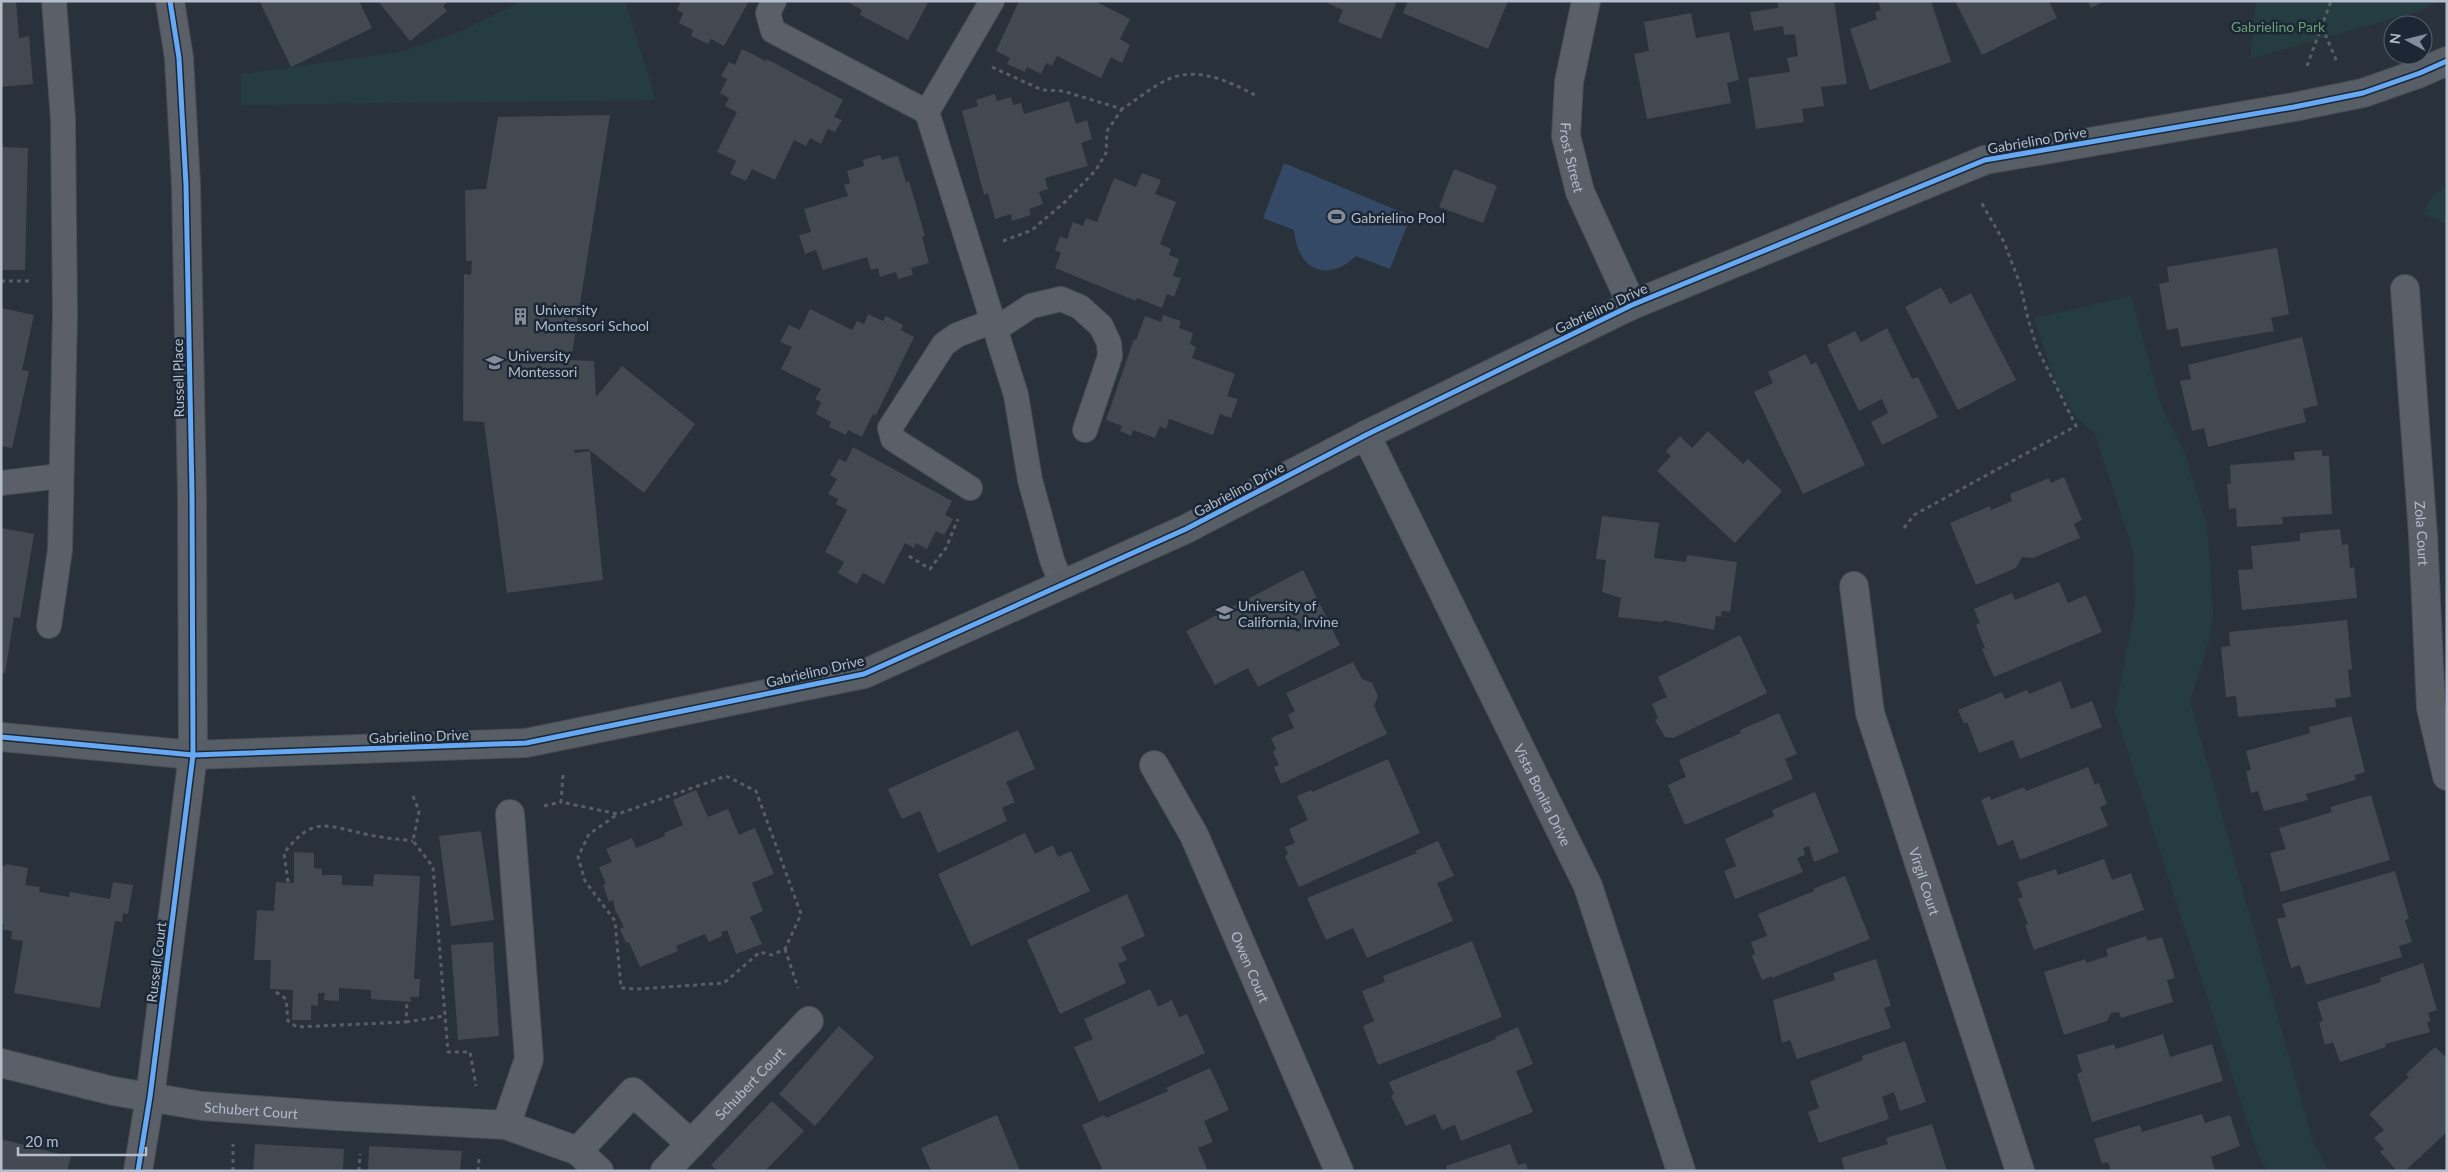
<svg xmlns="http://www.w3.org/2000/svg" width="2448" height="1172" viewBox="0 0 2448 1172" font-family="Lato,sans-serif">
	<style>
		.green { fill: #253d41 }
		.water { fill: #334965 }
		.building { fill: #424950 }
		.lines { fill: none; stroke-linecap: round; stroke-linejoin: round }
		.lane-casing { stroke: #484d54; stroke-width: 26 }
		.street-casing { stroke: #484d54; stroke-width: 30 }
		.secondary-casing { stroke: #484d54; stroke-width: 30 }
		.path { stroke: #585e65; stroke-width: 3; stroke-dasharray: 4 4; stroke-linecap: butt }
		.lane { stroke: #5a5f68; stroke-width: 24 }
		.street { stroke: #5a5f68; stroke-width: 28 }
		.secondary { stroke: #585e66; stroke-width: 28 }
		.cycleway-casing { stroke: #1c2736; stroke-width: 8 }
		.cycleway { stroke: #66a8f1; stroke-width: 5 }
		.labels { text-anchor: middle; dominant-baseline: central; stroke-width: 5; stroke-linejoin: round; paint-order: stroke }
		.park-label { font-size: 14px; fill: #689e74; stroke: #1c2736 }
		.street-label { font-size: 14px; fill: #b3bdcb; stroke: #1c2736 }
		.poi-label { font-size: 14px; fill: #b3bdcb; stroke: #1c2736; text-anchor: start }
	</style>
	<rect width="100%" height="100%" fill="#29313a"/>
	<g class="green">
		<path d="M516,1h109l31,99 -415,5v-31l159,-22 59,-20 57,-28z"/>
		<path d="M2256,1h182l-18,10 -170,48z"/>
		<path d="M2447,187v37l-24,-10c5,-13 11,-21 24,-27z"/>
		<path d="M2131,296l31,112 22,43 23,75 6,88 -4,27 -19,60 122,438 17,32h-62l-9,-16 -143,-443 20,-105 -1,-53 -39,-120 -18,-16 -21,-33 -22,-67z"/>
	</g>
	<path class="water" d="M1284,163l127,53 -21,53 -34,-13c-30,28 -59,13 -62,-26l-31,-12z"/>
	<g class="building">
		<path d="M1,1h15l3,37 10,-2 4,48 -32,3z"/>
		<path d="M262,1h97l13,27 -81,39 -31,-65z"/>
		<path d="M378,1h70l-5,5 4,5 -37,30z"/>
		<path d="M681,1h68l-25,45 -13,-7 -3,5 -17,-8 2,-6 -14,-7 4,-10 -6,-3z"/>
		<path d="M850,1h79l-21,39 -48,-25 2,-5 -13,-7z"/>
		<path d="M1019,1h76l35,18 -10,20 10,6 -8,18 -11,-6 -10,21 -44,-22 -5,10 -6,-3 -5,11 -14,-7 -2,5 -18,-8 3,-6 -14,-7z"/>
		<path d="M1322,1h75l-16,38 -43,-17 5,-12z"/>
		<path d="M1408,1h100l-20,48 -85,-36z"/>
		<path d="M1778,1h56l13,83 -26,3 3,19 -22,3 2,13 -48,7 -8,-51 42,-6 -3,-14 11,-2 -3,-22 -11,1 -1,-9 -29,5 -4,-19 28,-4z"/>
		<path d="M1878,1h53l20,61 -81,28 -20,-61 27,-10 -2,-7 6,-2z"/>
		<path d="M1955,1h94l8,17 -75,37z"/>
		<path d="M2088,1h17l-14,7z"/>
		<path d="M1691,13l5,25 33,-6 10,48 -12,3 4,20 -84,16 -13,-65 15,-3 -5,-29z"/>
		<path d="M742,49l24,12 1,-2 76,41 -9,17 8,3 -7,12 -7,-3 -7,15 -11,-6 -4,8 -12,-6 -19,40 -23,-11 -6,12 -16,-7 6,-13 -19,-9 20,-40 -12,-6 4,-8 -9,-5 7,-14 -6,-3 8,-14 6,3z"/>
		<path d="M995,94l2,7 14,-4 2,8 8,-2 3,11 45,-13 7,23 11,-4 5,19 -11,4 7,23 -43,12 3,11 -9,3 4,12 -14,5 2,6 -19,6 -1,-7 -16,5 -7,-26 -4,2 -22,-84 16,-5 -2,-6z"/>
		<path d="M610,115l-39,245 23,1 2,36 26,-31 73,58 -51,69 -56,-44 -14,1 1,3 15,-2 13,129 -96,13 -23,-171 -21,-1 1,-147 7,1 1,-14h-6l-1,-71 21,-1 12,-72z"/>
		<path d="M1,147l27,1 -3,122h-24z"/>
		<path d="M880,155l2,5 16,-4 8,26 3,-1 16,55 -3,1 7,26 -18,5 2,7 -15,4 -2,-7 -16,5 -2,-9 -7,2 -4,-13 -44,13 -7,-20 -11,4 -6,-19 12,-3 -7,-23 44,-13 -4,-11 6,-2 -3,-12 17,-5 -1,-6z"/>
		<path d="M1454,169l43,17 -14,37 -44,-16z"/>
		<path d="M1142,173l19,7 -6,14 21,8 -16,42 11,5 -2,6 10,4 -6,17 8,2 -7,19 -7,-3 -5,14 -25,-10 -1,3 -81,-33 6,-15 -6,-3 5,-14 7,3 6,-17 10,4 3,-8 11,4 17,-44 22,9z"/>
		<path d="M2277,248l12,66 -18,4 3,13 -93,16 -3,-19 -11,2 -8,-46 10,-2 -2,-15z"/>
		<path d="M1941,287l9,17 21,-11 45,87 -58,30 -53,-103z"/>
		<path d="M1,308l33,7 -12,55 7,1 -17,77 -11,-2z"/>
		<path d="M810,309l42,21 5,-9 7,3 4,-10 15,7 3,-5 17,9 -2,5 13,7 -38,78 -3,-1 -11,23 -14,-7 -2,5 -17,-8 2,-5 -15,-8 5,-12 -6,-3 6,-10 -40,-20 11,-22 -12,-5 9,-17 11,5z"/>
		<path d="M1163,315l18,6 -2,7 14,5 -3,11 6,3 -4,11 43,16 -8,22 11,3 -7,19 -11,-4 -7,21 -44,-16 -3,10 -6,-3 -5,12 -22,-8 -2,6 -11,-5 2,-5 -16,-6 28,-81 2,1 9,-24 16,6z"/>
		<path d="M1887,328l25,51 6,-2 20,40 -56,28 -11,-23 17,-9 -6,-14 -23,12 -32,-66 28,-14 6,11z"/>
		<path d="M2302,337l16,68 -15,4 3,13 -98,25 -4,-19 -12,3 -12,-50 11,-2 -3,-14z"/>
		<path d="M1806,354l5,11 5,-3 49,103 -62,29 -49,-102 19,-9 -5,-11z"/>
		<path d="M1708,431l35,33 5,-5 34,32 -47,52 -78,-72 14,-15 -5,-5 14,-15 12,12z"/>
		<path d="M853,447l99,54 -7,14 8,4 -9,16 -8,-4 -9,18 -11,-6 -2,5 -9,-5 -21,41 -21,-11 -6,11 -19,-11 6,-11 -19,-10 22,-42 -11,-6 2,-5 -10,-5 9,-15 -7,-4 9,-16 7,3z"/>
		<path d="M2322,450v6h7l3,58 -50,3 1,7 -46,3 -1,-19 -7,1 -2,-25h4l-1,-19 65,-5 -1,-8z"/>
		<path d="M2064,477l18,43 -8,4 6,14 -47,20 -11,-1 -6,11 -40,17 -26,-62 40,-17 1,4 21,-9 -2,-7 39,-16 2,5z"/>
		<path d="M1602,516l57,7 -5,35 32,4 1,-7 50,7 -7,50 -8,-1 -1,6 -5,-1 -2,14 -51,-10v2l-45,-5 3,-19 -19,-6 4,-32 -10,-1z"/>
		<path d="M1,528l33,6 -14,84 -6,-1 -9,56h-4z"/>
		<path d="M2340,529l2,16 6,-1 2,24 4,-1 3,31 -115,12 -4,-40 15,-1 -2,-23 49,-5v-8z"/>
		<path d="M1303,570l37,75 -82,42 -10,-19 -33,17 -29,-54z"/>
		<path d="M2059,582l9,21 18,-8 16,37 -108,45 -12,-28 3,-1 -9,-23 4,-2 -6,-14 38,-16 3,7z"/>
		<path d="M2347,620l5,49 -4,1 3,27 -16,2 1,8 -98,10 -2,-21 -10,1 -5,-50 9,-1 -1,-14z"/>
		<path d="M1740,635l27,58 -94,45 -8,-1 -10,-17 3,-2 -6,-14 15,-7 -9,-20z"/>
		<path d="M1353,662l9,17 10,4 6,13 -4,10 13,28 -106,50 -7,-17 5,-2 -6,-13 3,-3 -5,-11 23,-10 -6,-13 7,-4 -9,-18z"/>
		<path d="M2061,681l10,28 21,-8 10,26 -82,32 -7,-19 -34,13 -12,-31 -3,2 -6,-14 44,-18 3,7 22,-9 2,4z"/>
		<path d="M1779,713l18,41 -12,5 8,20 -108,46 -17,-40 18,-8 -7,-17 62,-27 -1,-3z"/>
		<path d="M2351,716l14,56 -11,3 2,5 -50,14 2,6 -44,11 -6,-20 -7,2 -5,-22 5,-1 -5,-19 64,-18 -1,-6z"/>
		<path d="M1018,730l17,39 -29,13 9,20 -13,6 5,13 -69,32 -18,-42 -18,8 -14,-30z"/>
		<path d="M1388,759l32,74 -121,54 -14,-31 3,-2 -3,-7 10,-4 -6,-14 19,-9 -11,-24 14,-6 1,2z"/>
		<path d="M2088,767l7,18 4,-2 8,21 -7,3 8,19 -88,34 -7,-20 -15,6 -17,-46 9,-4 1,4 33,-13 2,4z"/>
		<path d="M696,790l12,27 20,-8 11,26 16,-7 19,46 -22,9 11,28 -13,6 12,27 -26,10 -9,-24 -6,2 1,4 -13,6 -4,-8 -29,12 2,5 -38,16 -11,-25 -3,1 -6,-14 4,-2 -9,-17 -2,-10 -4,2 -6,-17 3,-1 -7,-17 13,-5 -6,-13 26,-11 4,10 29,-12 -1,-3 19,-8 -10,-25z"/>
		<path d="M1815,792l24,60 -25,10 -5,-16 -6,2 2,7 -8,3 6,14 -68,27 -11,-28 12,-5 -11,-27 49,-23 -2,-6z"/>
		<path d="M2371,795l19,65 -109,32 -11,-39 16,-4 -7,-21 53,-16 -2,-5z"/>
		<path d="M481,831l13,89 -43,6 -12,-90z"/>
		<path d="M1025,833l10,21 18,-9 5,12 13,-6 19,40 -119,55 -33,-72z"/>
		<path d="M1438,841l16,35 -17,7 16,38 -86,37 -14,-30 -27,12 -19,-42 110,-45 -2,-2z"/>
		<path d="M294,852l20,1v15l8,1v6h20v10l31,1 1,-12 46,2 -6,103h6l-1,18h-9l1,5 -40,-3v-9l-32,-2v13l-15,-1 1,-7h-7v13l-7,-1v15h-19l1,-30 -23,-1 1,-29h-17l3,-50 17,1 2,-29 18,1z"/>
		<path d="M2104,859l8,21 19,-7 13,37 -110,40 -9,-25 3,-1 -10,-25 5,-2 -6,-15 39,-13 2,6z"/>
		<path d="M6,864l22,4 -3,17 15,2 -1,5 30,5 1,-5 40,7 3,-17 20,3 -5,29 -5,-1 -1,9 -7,-1 -15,87 -86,-15 9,-52 -12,-2 1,-8 -9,-1 1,-5h-3v-60l5,1z"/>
		<path d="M2395,871l14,48 -4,1 7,22 -13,4 3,11 -96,28 -6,-20 -9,3 -14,-49 9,-2 -4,-13z"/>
		<path d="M1845,876l25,63 -98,39v-2l-10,4 -10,-24 3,-2 -4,-12 16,-6 -9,-22 56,-23 -1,-2z"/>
		<path d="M1127,894l18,42 -24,11 6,13 -9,4 8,19 -66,31 -33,-74z"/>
		<path d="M2146,936l2,5 14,-4 13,41 -8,2 6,22 -52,16 -2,-6 -8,1 -4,8 -43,14 -20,-63 42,-13v4l22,-7 -2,-7z"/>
		<path d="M1472,941l30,76 -124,48 -15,-39 11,-5 -12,-30 23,-9 -2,-6z"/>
		<path d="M493,942l6,94 -41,4 -7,-95z"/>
		<path d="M1876,959l15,47 -7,2 7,20 -94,31 -7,-19 -8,3 -9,-43 62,-20 -2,-7z"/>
		<path d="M2423,963l14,47 -9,3 3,8 -4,1 3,10 -45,12 1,3 -46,15 -7,-20 -8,3 -6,-23 4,-1 -6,-19 64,-20 -1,-4z"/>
		<path d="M1150,989l8,18 14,-7 7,17 8,-3 18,39 -106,49 -25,-55 19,-8 -9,-20z"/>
		<path d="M839,1026l35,31 -59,69 -36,-32z"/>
		<path d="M1518,1027l15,37 -17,7 17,41 -72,29 -6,-16 -13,5 -7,-16 -29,12 -15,-30 3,-2 -5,-12 107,-43 -1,-2z"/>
		<path d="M2163,1034l7,23 42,-13 11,37 -131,41 -15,-48 5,-2 -5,-17 37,-11 2,5z"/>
		<path d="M1905,1041l21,61 -26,9 -6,-19 -12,5 7,22 -70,24 -11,-31 11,-4 -9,-27 53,-21 -1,-4z"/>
		<path d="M2435,1047l12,11v74l-42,39h-8l-17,-19 4,-3 -10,-11 10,-8 -15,-16 40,-37 -3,-3z"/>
		<path d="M1210,1068l19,42 -25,11 9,21 -15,6 10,23h-105l-21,-46 22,-10 2,3 62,-27 -2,-3z"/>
		<path d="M772,1101l32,30 -39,40h-47l-7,-6z"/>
		<path d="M2202,1114l3,9 25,-8 10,31 -29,11 4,14h-104l-3,-9 -6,2 -8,-25 46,-14 2,7z"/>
		<path d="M997,1115l23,56h-89l-10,-23z"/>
		<path d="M1932,1124l15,47h-102l-4,-13 47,-14 -2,-6z"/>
		<path d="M1,1139l70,18 -4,14h-66z"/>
		<path d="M255,1144l89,5 -1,22h-90z"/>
		<path d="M1510,1144l8,21 8,-2 2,8h-80l-2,-5z"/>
		<path d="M369,1146l93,5 -2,20h-92z"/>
	</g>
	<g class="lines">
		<defs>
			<g id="lane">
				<path d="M774,1l-6,12 5,18 154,81 89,283 14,85 22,80 10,25"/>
				<path d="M927,112l65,-111"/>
				<path d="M996,329l35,-23 30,-7 19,8 21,19 8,17 1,13 -25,74"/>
				<path d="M1,483l59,-7"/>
				<path d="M970,488l-77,-49 -3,-11 54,-84 13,-9 36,-14"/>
				<path d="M49,626l11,-76 5,-236 -2,-195 -9,-118"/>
			</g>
			<g id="street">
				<path id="s1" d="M1586,1l-17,81 -3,54 14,56 52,113"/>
				<path id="s2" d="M2405,289l18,246 8,173 16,68"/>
				<path id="s3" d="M1854,586l16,127 150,458"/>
				<path id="s4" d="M1154,765l40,70 145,336"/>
				<path id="s5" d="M1,1063l112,28 89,15 135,10 169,9 72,26 21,20"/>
				<path d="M506,1125l23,-66 -19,-245"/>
				<path d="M578,1151l55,-59 58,52"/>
				<path d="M138,1171l12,-74 43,-342 -1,-260 -6,-310 -7,-127 -9,-57"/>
				<path id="s6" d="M665,1171l144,-150"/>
			</g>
			<g id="secondary">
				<path id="s7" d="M1366,435l222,451 93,285"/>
				<path d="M1,737l192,18 333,-12 338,-69 322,-145 180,-94 266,-130 353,-145 309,-53 69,-14 57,-20 27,-12"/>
			</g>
		</defs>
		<use href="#lane" class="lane-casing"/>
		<use href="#street" class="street-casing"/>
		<use href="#secondary" class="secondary-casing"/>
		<g class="path">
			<path d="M2322,27l15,35"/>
			<path d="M2307,66l24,-65"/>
			<path d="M992,67l50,23 21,1 59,18c16,-10 32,-24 49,-31 29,-11 59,4 84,17"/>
			<path d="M1003,241l29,-11 34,-29 30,-31 10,-17 1,-22 15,-22"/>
			<path d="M1,281h30"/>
			<path d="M1904,528l10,-13 162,-89 -39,-78 -9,-29 -8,-35 -16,-42 -23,-40"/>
			<path d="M909,556l21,13 16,-21 12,-29"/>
			<path d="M563,775l-2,27 57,12 108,-38 30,15 45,123 -16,35 -13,6 -12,-3 -36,31 -86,6 -17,-1 -6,-67 -30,-40 -7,-24 11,-23 29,-20"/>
			<path d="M413,796l6,15 -6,30 20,26 15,185h22l6,34"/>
			<path d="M544,806l17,-4"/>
			<path d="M288,882l-4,-29c31,-40 44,-26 86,-18 14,3 28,4 43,6"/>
			<path d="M785,949l13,39"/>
			<path d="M276,992l10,7 2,22 9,6 109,-5 1,-21"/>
			<path d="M406,1022l38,-6"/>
			<path d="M233,1171v-27"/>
			<path d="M359,1171l1,-17"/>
			<path d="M478,1171l1,-12"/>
		</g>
		<use href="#lane" class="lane"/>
		<use href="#street" class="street"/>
		<use href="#secondary" class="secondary"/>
		<defs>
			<g id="cycleway">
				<path d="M1,737l192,18 333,-12 338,-69 322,-145 180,-94 266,-130 353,-145 309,-53 69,-14 57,-20 27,-12"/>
				<path d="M138,1171l12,-74 43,-342 -1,-260 -6,-310 -7,-127 -9,-57"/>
			</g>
		</defs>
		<use href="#cycleway" class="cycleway-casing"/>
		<use href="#cycleway" class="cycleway"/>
	</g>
	<defs>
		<symbol id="stadium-bare" viewBox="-9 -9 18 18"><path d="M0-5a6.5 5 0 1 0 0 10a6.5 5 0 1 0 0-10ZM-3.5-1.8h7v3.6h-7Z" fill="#838c98" stroke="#1c2736" stroke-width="2.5" paint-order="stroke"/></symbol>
		<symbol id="building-bare" viewBox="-9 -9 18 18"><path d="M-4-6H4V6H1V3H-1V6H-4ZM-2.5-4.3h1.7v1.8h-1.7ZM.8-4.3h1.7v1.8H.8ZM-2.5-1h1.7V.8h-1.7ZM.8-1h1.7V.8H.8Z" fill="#838c98" stroke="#1c2736" stroke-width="2.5" paint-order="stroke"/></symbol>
		<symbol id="school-bare" viewBox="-9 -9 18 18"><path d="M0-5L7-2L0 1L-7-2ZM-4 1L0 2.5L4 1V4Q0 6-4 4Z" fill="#838c98" stroke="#1c2736" stroke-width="2.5" paint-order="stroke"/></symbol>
		<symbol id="university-bare" viewBox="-9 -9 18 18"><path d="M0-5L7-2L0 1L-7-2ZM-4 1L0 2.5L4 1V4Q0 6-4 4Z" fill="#838c98" stroke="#1c2736" stroke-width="2.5" paint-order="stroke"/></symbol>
	</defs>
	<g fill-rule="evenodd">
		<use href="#stadium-bare" x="1324" y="204" width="25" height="25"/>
		<use href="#building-bare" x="508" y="304" width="25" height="25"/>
		<use href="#school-bare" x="482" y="350" width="25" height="25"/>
		<use href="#university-bare" x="1212" y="600" width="25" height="25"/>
	</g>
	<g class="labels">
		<g class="park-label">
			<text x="2278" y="26">Gabrielino Park</text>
		</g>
		<g class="street-label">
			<text transform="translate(2037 140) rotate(-10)">Gabrielino Drive</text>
			<text stroke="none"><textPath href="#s1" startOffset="159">Frost Street</textPath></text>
			<text transform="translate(1601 308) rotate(-25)">Gabrielino Drive</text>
			<text transform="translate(178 378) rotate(-91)">Russell Place</text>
			<text transform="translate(1239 489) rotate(-28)">Gabrielino Drive</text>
			<text stroke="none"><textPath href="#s2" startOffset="245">Zola Court</textPath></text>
			<text transform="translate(815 671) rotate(-13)">Gabrielino Drive</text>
			<text transform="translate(419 736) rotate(-2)">Gabrielino Drive</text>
			<text stroke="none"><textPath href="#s7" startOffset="401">Vista Bonita Drive</textPath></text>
			<text stroke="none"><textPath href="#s3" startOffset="305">Virgil Court</textPath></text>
			<text transform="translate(156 962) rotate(-83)">Russell Court</text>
			<text stroke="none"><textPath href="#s4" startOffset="224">Owen Court</textPath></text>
			<text stroke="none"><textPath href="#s6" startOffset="122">Schubert Court</textPath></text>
			<text stroke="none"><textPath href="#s5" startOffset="255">Schubert Court</textPath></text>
		</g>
		<g class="poi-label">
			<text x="1351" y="217">Gabrielino Pool</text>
			<text x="535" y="309">University<tspan x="535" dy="16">Montessori School</tspan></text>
			<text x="508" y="355">University<tspan x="508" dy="16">Montessori</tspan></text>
			<text x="1238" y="605">University of<tspan x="1238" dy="16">California, Irvine</tspan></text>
		</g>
	</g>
	<rect width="2448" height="1172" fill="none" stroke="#b3bdcb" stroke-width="5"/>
	<g transform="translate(2408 40) rotate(277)"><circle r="24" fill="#1c2736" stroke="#586372"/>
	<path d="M0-4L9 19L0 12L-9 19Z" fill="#838c98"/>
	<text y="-8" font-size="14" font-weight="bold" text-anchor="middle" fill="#b3bdcb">N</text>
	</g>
	<path d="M18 1147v8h128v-8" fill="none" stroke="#b3bdcb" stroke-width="2.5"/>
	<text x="25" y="1147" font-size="15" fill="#b3bdcb" stroke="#1c2736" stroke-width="4" paint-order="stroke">20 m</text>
</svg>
